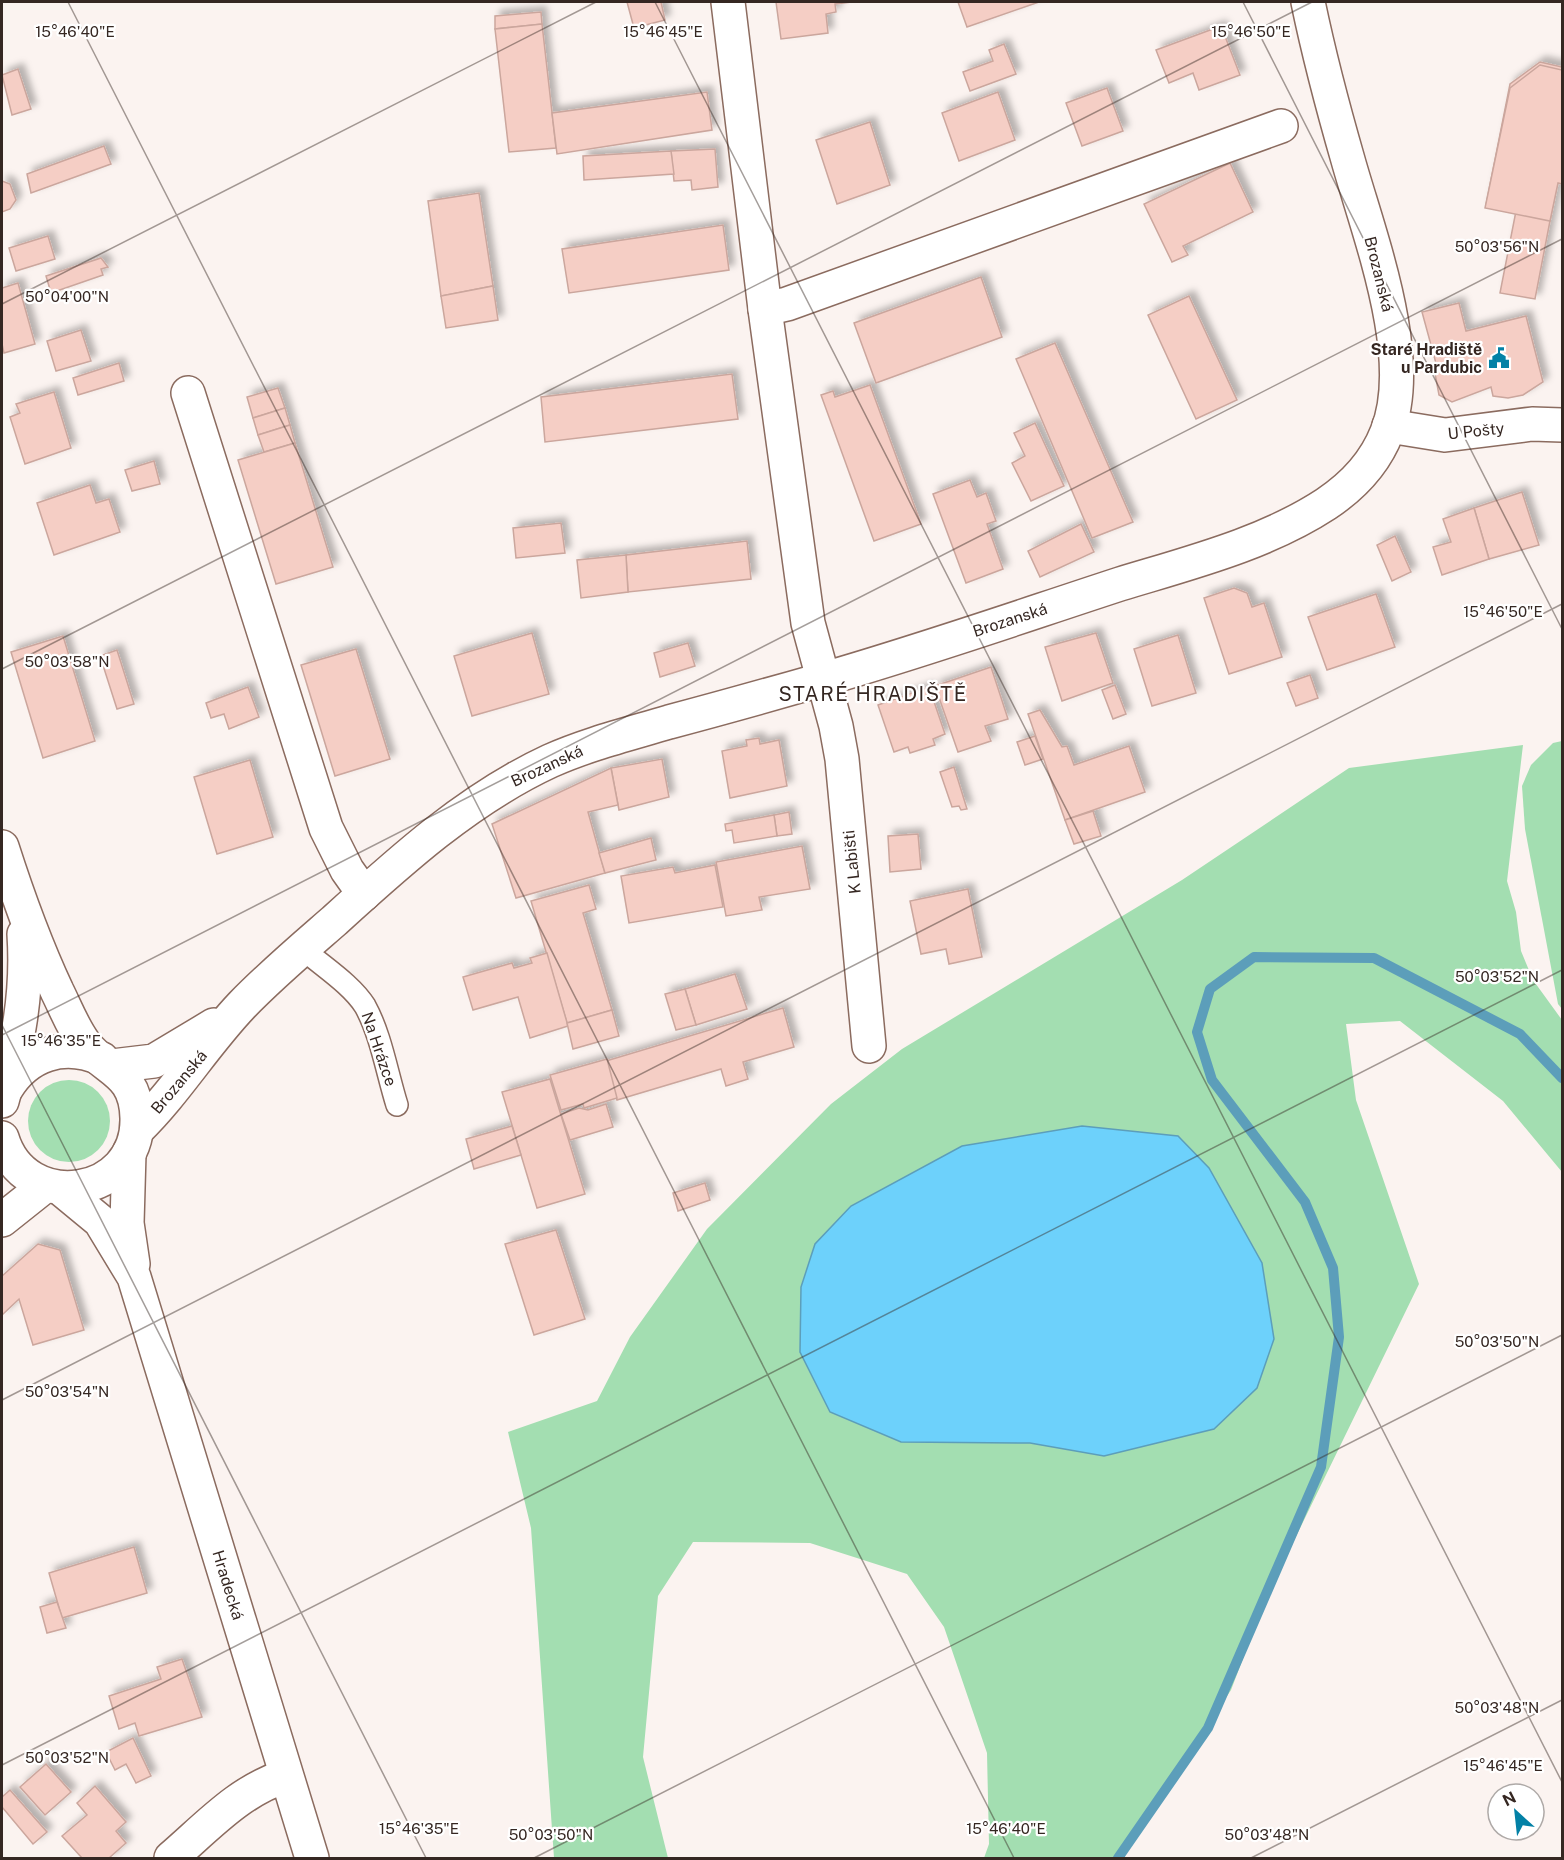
<svg xmlns="http://www.w3.org/2000/svg" width="1564" height="1860" viewBox="0 0 1564 1860" font-family="'Public Sans',sans-serif">
	<style>
		.green { fill: #a3deb1 }
		.water { fill: #6dd1fb; stroke: #5c9eba; stroke-width: 1.5 }
		.lines { fill: none; stroke-linecap: round; stroke-linejoin: round }
		.stream { stroke: #5c9eba; stroke-width: 10 }
		.building { fill: #f5cec5; stroke: #cba69d; stroke-width: 1.5; filter: url(#shadow) }
		.lane-casing { stroke: #8b6b5f; stroke-width: 24 }
		.street-casing { stroke: #8b6b5f; stroke-width: 36 }
		.secondary-casing { stroke: #8b6b5f; stroke-width: 36 }
		.lane { stroke: #fff; stroke-width: 21 }
		.street { stroke: #fff; stroke-width: 33 }
		.secondary { stroke: #fff; stroke-width: 33 }
		.ticks { fill: none; stroke: #352722; stroke-width: 1.5; stroke-opacity: 0.45 }
		.labels { text-anchor: middle; dominant-baseline: central; stroke-width: 4.5; stroke-linejoin: round; paint-order: stroke }
		.street-label { font-size: 16px; fill: #352722; stroke: #fff }
		.poi-label { font-size: 16px; font-weight: bold; fill: #352722; stroke: #fff; text-anchor: end }
		.quarter-label { font-size: 20px; letter-spacing: 1.5px; fill: #352722; stroke: #fff }
		.ticks-label { font-size: 15px; text-anchor: middle; fill: #352722; stroke: #fff; stroke-width: 4.5; stroke-linejoin: round; paint-order: stroke }
	</style>
	<defs>
		<filter id="shadow"><feDropShadow dx="5.5" dy="-5.5" stdDeviation="3" flood-color="#0004"/></filter>
	</defs>
	<rect width="100%" height="100%" fill="#fbf3f0"/>
	<g class="green">
		<path d="M1562,741v268l-4,-5 -33,-175 -3,-43 9,-21 22,-22z"/>
		<path d="M1523,745l-16,136 9,31 5,39 12,29 29,40v152l-59,-71 -103,-80 -54,3 10,76 63,184 -152,312 -36,94 -110,168h-137l5,-14 -2,-91 -43,-126 -37,-53 -97,-31 -117,-1 -35,54 -15,161 25,101h-114l-23,-330 -23,-96 89,-31 33,-64 77,-108 124,-125 71,-55 280,-169 167,-112z"/>
		<circle cx="69" cy="1121" r="41"/>
	</g>
	<path class="water" d="M1082,1126l96,10 31,32 53,95 12,76 -17,49 -43,41 -110,27 -74,-13 -129,-1 -71,-30 -30,-60 1,-65 14,-43 36,-38 111,-60z"/>
	<g class="lines">
		<path class="stream" d="M1118,1858l90,-130 113,-261 18,-130 -6,-69 -28,-66 -93,-122 -15,-48 13,-43 44,-32 120,1 146,76 42,44"/>
	</g>
	<g class="building">
		<path d="M627,2h34l4,18 -31,8z"/>
		<path d="M776,2h76l-17,2 1,8 -10,2 2,19 -47,6z"/>
		<path d="M958,2h81l-72,25z"/>
		<path d="M541,12l1,12 -47,5v-13z"/>
		<path d="M542,24l14,124 -47,4 -14,-123z"/>
		<path d="M1221,26l19,49 -41,15 -6,-17 -24,10 -13,-33z"/>
		<path d="M1004,44l12,30 -46,17 -7,-19 30,-11 -4,-11z"/>
		<path d="M1540,62l22,5v113l-4,-1 -23,120 -35,-6 16,-82 -30,-6 24,-121z"/>
		<path d="M1540,65l22,5v114l-4,-1 -8,38 -65,-13 25,-120z"/>
		<path d="M18,69l13,40 -19,6 -10,-40z"/>
		<path d="M1107,88l16,43 -41,15 -16,-43z"/>
		<path d="M707,92l5,38 -155,24 -5,-41z"/>
		<path d="M998,92l17,48 -56,21 -17,-48z"/>
		<path d="M870,122l20,63 -53,19 -21,-64z"/>
		<path d="M104,146l7,18 -80,29 -4,-19z"/>
		<path d="M715,149l3,38 -26,3 -1,-10 -17,1 -3,-30z"/>
		<path d="M671,151l3,23 -90,6 -1,-24z"/>
		<path d="M1230,163l23,49 -70,34 5,9 -16,7 -28,-58z"/>
		<path d="M2,181l8,3 6,16 -6,9 -8,3z"/>
		<path d="M479,193l14,93 -52,10 -13,-95z"/>
		<path d="M723,225l6,45 -160,23 -7,-44z"/>
		<path d="M48,236l7,23 -39,12 -7,-23z"/>
		<path d="M101,258l7,9 -7,2 2,6 -52,18 -5,-17z"/>
		<path d="M981,277l21,60 -126,46 -22,-60z"/>
		<path d="M18,283l17,61 -31,9 -2,-9v-56z"/>
		<path d="M493,286l5,34 -52,8 -5,-32z"/>
		<path d="M1189,296l48,104 -41,19 -48,-104z"/>
		<path d="M1459,303l7,28 60,-15 17,66 -20,13 -15,3 -15,-2 -2,-9 -39,15 -13,-7 -5,-27 3,-1 -15,-55z"/>
		<path d="M81,330l10,31 -35,10 -9,-30z"/>
		<path d="M1055,343l78,179 -41,16 -76,-179z"/>
		<path d="M119,363l5,18 -46,14 -5,-17z"/>
		<path d="M732,374l6,45 -193,23 -4,-45z"/>
		<path d="M870,385l51,139 -47,17 -53,-146 12,-4 2,6z"/>
		<path d="M278,388l7,20 -32,10 -6,-21z"/>
		<path d="M54,392l17,56 -46,16 -15,-47 10,-4 -4,-9z"/>
		<path d="M285,408l5,17 -32,10 -5,-17z"/>
		<path d="M1035,423l29,63 -33,15 -19,-38 13,-7 -11,-23z"/>
		<path d="M290,425l5,18 -31,9 -6,-17z"/>
		<path d="M295,443l38,124 -57,17 -38,-124z"/>
		<path d="M154,461l6,23 -28,7 -7,-21z"/>
		<path d="M970,480l7,17 9,-4 10,28 -9,3 16,45 -37,14 -33,-89z"/>
		<path d="M90,485l6,18 13,-4 11,33 -66,23 -17,-52z"/>
		<path d="M1522,492l17,53 -50,14 -15,-51z"/>
		<path d="M1474,508l15,51 -47,16 -9,-28 18,-5 -8,-23z"/>
		<path d="M561,523l4,30 -49,5 -3,-30z"/>
		<path d="M1081,524l13,28 -54,25 -12,-26z"/>
		<path d="M1395,536l16,36 -19,9 -15,-36z"/>
		<path d="M747,541l4,38 -123,13 -2,-37z"/>
		<path d="M626,555l2,37 -47,6 -4,-38z"/>
		<path d="M1234,588l13,5 5,14 12,-4 18,54 -53,17 -25,-76z"/>
		<path d="M1376,594l19,53 -68,23 -19,-53z"/>
		<path d="M532,633l17,61 -77,22 -18,-60z"/>
		<path d="M1096,633l17,50 -51,18 -17,-54z"/>
		<path d="M1178,635l18,58 -44,13 -18,-57z"/>
		<path d="M63,636l32,105 -52,17 -32,-106z"/>
		<path d="M688,643l7,23 -35,11 -6,-24z"/>
		<path d="M356,649l34,110 -55,17 -34,-111z"/>
		<path d="M117,650l17,54 -17,5 -17,-53z"/>
		<path d="M991,667l17,52 -23,7 6,15 -33,11 -23,-66z"/>
		<path d="M1310,675l8,23 -22,8 -9,-23z"/>
		<path d="M1115,685l11,29 -13,5 -11,-29z"/>
		<path d="M248,687l11,30 -30,12 -5,-15 -13,4 -5,-15z"/>
		<path d="M929,687l16,47 -12,5 2,6 -25,8 -2,-6 -14,5 -16,-47z"/>
		<path d="M1040,710l22,37 5,-1 7,19 55,-19 16,46 -80,28 -37,-106z"/>
		<path d="M1035,736l8,23 -18,6 -8,-23z"/>
		<path d="M759,738l1,6 19,-4 8,46 -57,12 -8,-47 25,-5 -1,-6z"/>
		<path d="M662,759l7,38 -50,13 -8,-42z"/>
		<path d="M250,760l23,77 -56,17 -23,-77z"/>
		<path d="M954,767l13,42 -6,1 -2,-4 -7,1 -12,-35z"/>
		<path d="M611,768l7,37 -30,7 17,61 -89,25 -24,-74z"/>
		<path d="M1093,811l8,25 -27,8 -9,-24z"/>
		<path d="M789,812l3,22 -15,2 -3,-21z"/>
		<path d="M774,815l3,21 -43,7 -2,-13 -6,1 -1,-7z"/>
		<path d="M918,834l3,35 -31,3 -2,-36z"/>
		<path d="M651,838l5,22 -51,13 -6,-20z"/>
		<path d="M802,846l8,43 -51,8 3,13 -36,6 -10,-54z"/>
		<path d="M715,865l8,42 -94,16 -8,-47 52,-9 2,6z"/>
		<path d="M589,885l7,24 -13,4 29,97 -45,13 -36,-122z"/>
		<path d="M968,889l14,68 -33,7 -3,-15 -25,5 -11,-53z"/>
		<path d="M547,953l21,73 -38,12 -12,-41 -45,13 -10,-33 49,-14 2,5 18,-5 -2,-5z"/>
		<path d="M735,974l12,35 -51,16 -11,-36z"/>
		<path d="M685,989l11,36 -20,5 -11,-36z"/>
		<path d="M783,1008l11,39 -51,15 5,17 -22,7 -5,-17 -104,31 -11,-39z"/>
		<path d="M612,1010l7,26 -46,13 -6,-26z"/>
		<path d="M607,1059l10,39 -33,10 -1,-4 -22,6 -11,-35z"/>
		<path d="M550,1079l35,115 -48,14 -35,-116z"/>
		<path d="M606,1104l7,23 -43,13 -9,-26 18,-6 9,2z"/>
		<path d="M512,1126l9,29 -47,14 -8,-30z"/>
		<path d="M705,1183l5,17 -32,11 -5,-18z"/>
		<path d="M556,1230l29,89 -51,16 -29,-91z"/>
		<path d="M38,1244l22,6 24,80 -51,15 -14,-46 -17,16v-39z"/>
		<path d="M134,1547l13,46 -85,25 -13,-45z"/>
		<path d="M57,1602l9,26 -19,5 -7,-26z"/>
		<path d="M182,1659l20,58 -63,19 -4,-13 -16,6 -10,-33 52,-17 -4,-12z"/>
		<path d="M133,1738l18,38 -15,7 -10,-19 -11,6 -9,-18z"/>
		<path d="M46,1764l25,28 -26,23 -25,-28z"/>
		<path d="M95,1786l31,36 -10,9 10,12 -17,15h-27l-20,-22 25,-21 -10,-12z"/>
		<path d="M10,1790l37,42 -14,12 -31,-37v-10z"/>
	</g>
	<g class="lines">
		<defs>
			<path id="lane" d="M303,949c19,17 48,35 62,57 16,29 22,67 32,99"/>
			<g id="street">
				<path d="M728,2l37,307 43,314 28,103 6,33 27,287"/>
				<path d="M765,309l22,-5 494,-178"/>
				<path d="M188,393l138,435 21,42 17,24"/>
				<path d="M1389,426l56,9 87,-11 30,1"/>
				<path d="M171,1858c36,-31 69,-68 115,-82"/>
			</g>
			<g id="secondary">
				<path d="M2,847c16,50 33,97 55,144 9,18 16,37 28,53 21,28 51,27 52,74 2,80 -112,97 -135,20"/>
				<path d="M112,1066l42,-5 60,-36"/>
				<path d="M6,1089c21,-35 58,-47 96,-30"/>
				<path d="M2,1101c16,-58 26,-107 22,-167"/>
				<path d="M137,1130c39,-38 67,-85 105,-125 29,-30 61,-57 92,-84 66,-60 134,-122 216,-160 38,-17 79,-27 119,-39 49,-13 99,-27 148,-41 102,-29 202,-64 303,-97 69,-21 145,-40 206,-80 27,-18 49,-41 61,-72 30,-74 -18,-197 -39,-272 -15,-52 -29,-105 -40,-158"/>
				<path d="M129,1153l-2,70 6,41"/>
				<path d="M60,1188l40,33 34,56 178,581"/>
				<path d="M2,1220l44,-35"/>
			</g>
		</defs>
		<use href="#lane" class="lane-casing"/>
		<use href="#street" class="street-casing"/>
		<use href="#secondary" class="secondary-casing"/>
		<use href="#lane" class="lane"/>
		<use href="#street" class="street"/>
		<use href="#secondary" class="secondary"/>
	</g>
	<path class="ticks" d="M68,2l946,1856M655,2l907,1780M1243,2l319,627M2,304l594,-302M2,669l1310,-667M2,1025l424,833M2,1035l1560,-796M2,1400l1560,-796M2,1765l1560,-795M534,1858l1028,-523M1251,1858l311,-158"/>
	<defs>
		<symbol id="civic-bare" viewBox="-9 -9 18 18"><path d="M-.6-6.5H3V-4.5H.6V-3L4-1V1h2V6H-6V1h2V-1L-.6-3ZM-1.2 2.5V6h2.4V2.5Z" fill="#0381a6" stroke="#fff" stroke-width="2.5" paint-order="stroke"/></symbol>
	</defs>
	<g fill-rule="evenodd">
		<use href="#civic-bare" x="1484" y="343" width="30" height="30"/>
	</g>
	<g class="labels">
		<g class="street-label">
			<text transform="translate(1379 274) rotate(76)">Brozanská</text>
			<text transform="translate(1476 431) rotate(-6)">U Pošty</text>
			<text transform="translate(1010 620) rotate(-18)">Brozanská</text>
			<text transform="translate(547 766) rotate(-25)">Brozanská</text>
			<text transform="translate(852 862) rotate(-96)">K Labišti</text>
			<text transform="translate(379 1049) rotate(71)">Na Hrázce</text>
			<text transform="translate(179 1082) rotate(-50)">Brozanská</text>
			<text transform="translate(228 1585) rotate(73)">Hradecká</text>
		</g>
		<g class="poi-label">
			<text x="1482" y="349">Staré Hradiště<tspan x="1482" dy="18">u Pardubic</tspan></text>
		</g>
		<g class="quarter-label">
			<text x="873" y="694">STARÉ HRADIŠTĚ</text>
		</g>
	</g>
	<g class="ticks-label">
		<text x="75" y="37">15°46'40"E</text>
		<text x="663" y="37">15°46'45"E</text>
		<text x="1251" y="37">15°46'50"E</text>
		<text x="1497" y="252">50°03'56"N</text>
		<text x="67" y="302">50°04'00"N</text>
		<text x="1503" y="617">15°46'50"E</text>
		<text x="67" y="667">50°03'58"N</text>
		<text x="1497" y="982">50°03'52"N</text>
		<text x="61" y="1046">15°46'35"E</text>
		<text x="1497" y="1347">50°03'50"N</text>
		<text x="67" y="1397">50°03'54"N</text>
		<text x="1497" y="1713">50°03'48"N</text>
		<text x="67" y="1763">50°03'52"N</text>
		<text x="1503" y="1771">15°46'45"E</text>
		<text x="419" y="1834">15°46'35"E</text>
		<text x="1006" y="1834">15°46'40"E</text>
		<text x="551" y="1840">50°03'50"N</text>
		<text x="1267" y="1840">50°03'48"N</text>
	</g>
	<rect width="1564" height="1860" fill="none" stroke="#352722" stroke-width="6"/>
	<g transform="translate(1516 1812) rotate(333)"><circle r="28" fill="#ffffff" stroke="#aea9a7" stroke-width="1.5"/>
	<path d="M0-4.5L10 22L0 15L-10 22Z" fill="#0381a6"/>
	<text y="-9" font-size="16" font-weight="bold" text-anchor="middle" fill="#352722">N</text>
	</g>
</svg>
